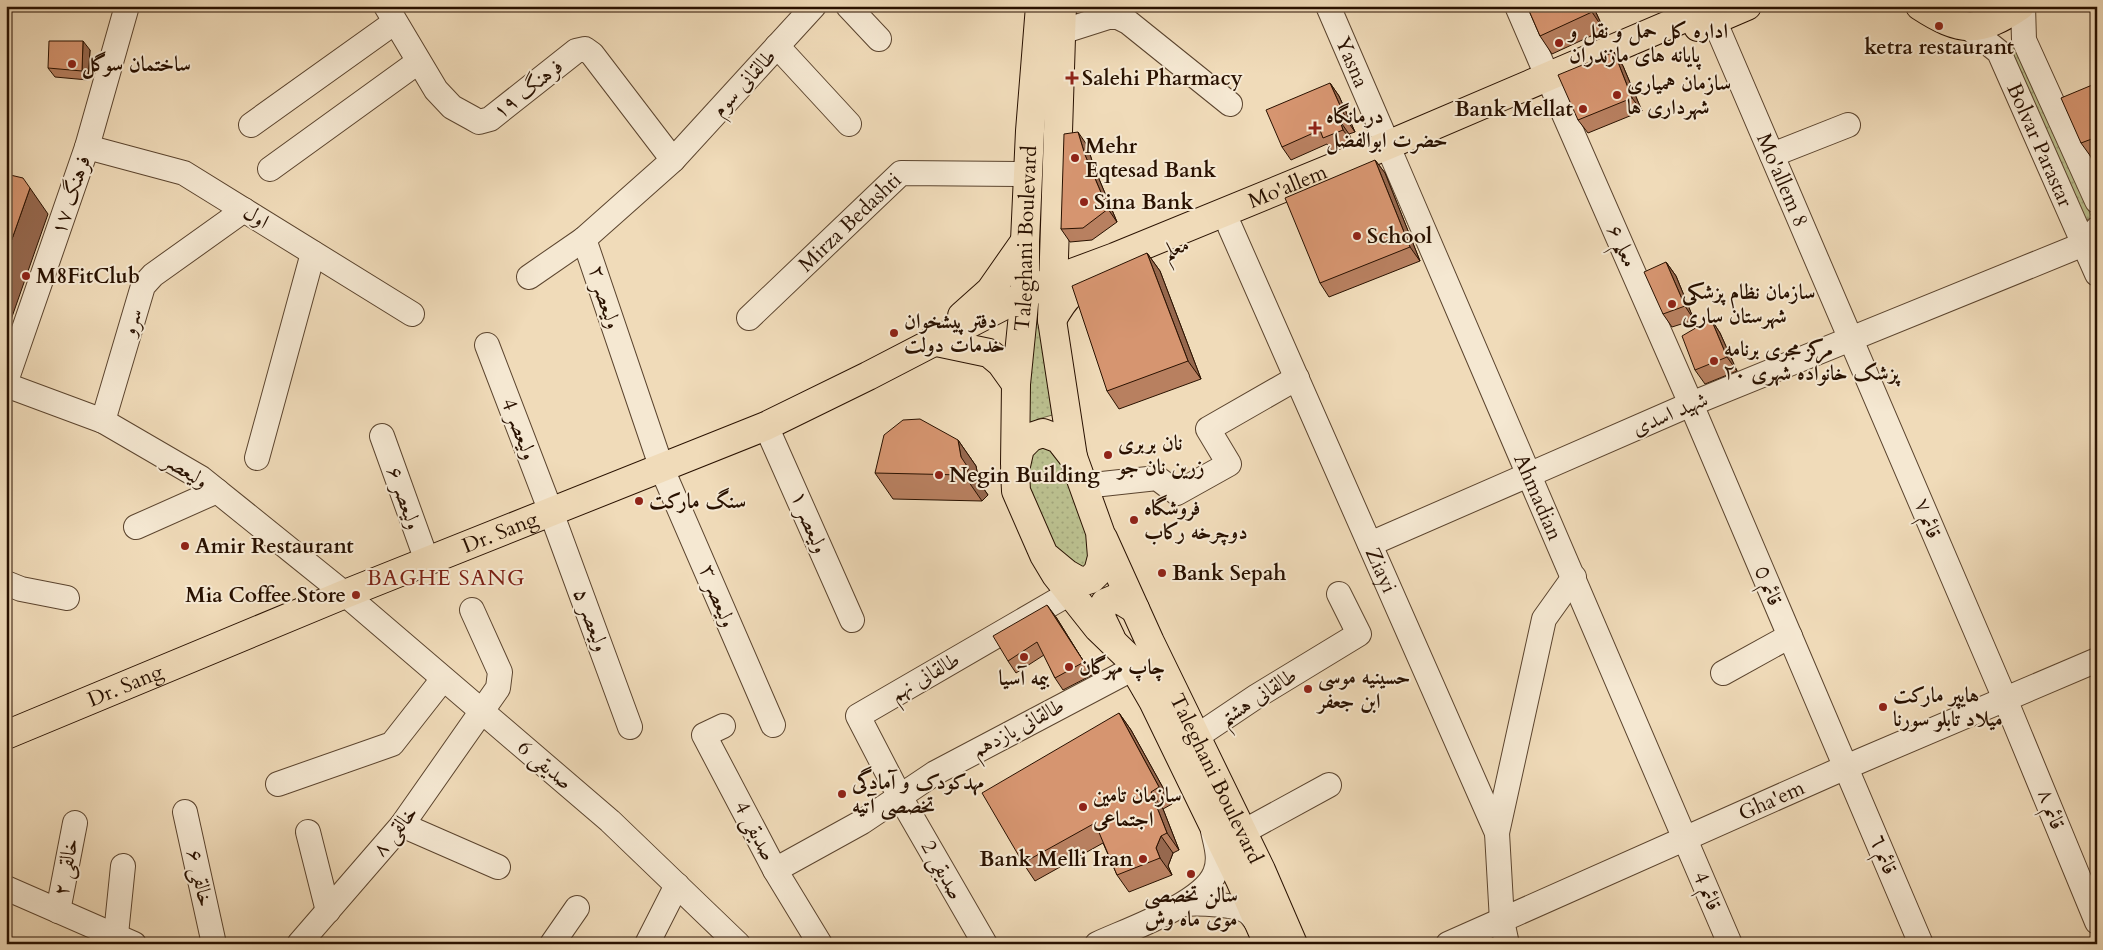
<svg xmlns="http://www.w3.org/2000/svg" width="2103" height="950" viewBox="0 0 2103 950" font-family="Cardo,Amiri,serif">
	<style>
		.grass { fill: url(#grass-dots); stroke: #726848 }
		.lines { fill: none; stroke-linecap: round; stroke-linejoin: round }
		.minor-casing { stroke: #5b442e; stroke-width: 26 }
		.major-casing { stroke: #291100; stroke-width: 30 }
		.minor { stroke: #f5e8d2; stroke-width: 24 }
		.major { stroke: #f0dbb9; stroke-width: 28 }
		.wall { fill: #b88060; stroke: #291100 }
		.shaded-wall { fill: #96684e; stroke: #291100 }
		.building { fill: #d69570; stroke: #291100 }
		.poi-dot { fill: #8f2418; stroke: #f5e8d2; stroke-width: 2 }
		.labels { text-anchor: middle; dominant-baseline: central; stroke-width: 4; stroke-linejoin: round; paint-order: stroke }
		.poi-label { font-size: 21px; font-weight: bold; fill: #291100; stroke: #f5e8d2; text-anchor: start }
		.street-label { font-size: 21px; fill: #291100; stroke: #f5e8d2 }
		.neighbourhood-label { font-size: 22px; letter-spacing: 1px; fill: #7a1f14; stroke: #f5e8d2 }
	</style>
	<defs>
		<pattern id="grass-dots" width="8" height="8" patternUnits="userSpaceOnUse" patternTransform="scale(1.25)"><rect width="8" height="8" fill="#bbc08f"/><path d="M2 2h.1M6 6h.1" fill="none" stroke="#a1a47a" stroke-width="1.8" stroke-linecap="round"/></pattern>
	</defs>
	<rect width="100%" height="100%" fill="#f0dbb9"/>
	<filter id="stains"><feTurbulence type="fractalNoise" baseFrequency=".004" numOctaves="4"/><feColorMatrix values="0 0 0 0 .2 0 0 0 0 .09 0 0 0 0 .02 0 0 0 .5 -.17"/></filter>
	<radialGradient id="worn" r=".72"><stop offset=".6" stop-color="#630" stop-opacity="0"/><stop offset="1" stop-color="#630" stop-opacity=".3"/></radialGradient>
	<g class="grass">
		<path d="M2018,43l74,175 -10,3 -77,-173z"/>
		<path d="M1039,307l17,107 -18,5 -15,9 10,-119z"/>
		<path d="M1057,447l25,52 11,65 -13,9 -17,-9 -37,-70 4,-46z"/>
	</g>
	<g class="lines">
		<defs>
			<g id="minor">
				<path d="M386,6l50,84 16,17 20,11 7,4 11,-3 86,-68 9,-2 7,5 81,106"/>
				<path d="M848,6l31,33"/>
				<path id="s1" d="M1328,6l60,139"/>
				<path d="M1517,6l31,72"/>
				<path d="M2023,6l1,34 73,161"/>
				<path id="s2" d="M1714,20l291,679 92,223"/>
				<path id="s3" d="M1969,28l30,24 98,222"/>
				<path d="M1061,32l47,-15h10l10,5 102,82"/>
				<path d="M777,46l72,78"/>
				<path d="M1553,89l138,315 230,540"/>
				<path d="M251,125l144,-103"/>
				<path d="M87,147l97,26 228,141"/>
				<path d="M1772,155l76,-30"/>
				<path id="s4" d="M1392,156l338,788"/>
				<path d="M270,169l148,-107"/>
				<path id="s5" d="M1230,227l267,606 5,88 5,23"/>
				<path d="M529,277l55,-38"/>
				<path id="s6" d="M749,318l152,-145 127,1"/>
				<path d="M487,345l64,167 79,215"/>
				<path d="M6,381l81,-234 40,-141"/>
				<path d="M6,385l97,36 98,57 144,116 265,227 128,123"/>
				<path d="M103,421l40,-135 10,-11 91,-65"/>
				<path d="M766,426l86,194"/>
				<path d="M382,436l45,125"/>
				<path d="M257,458l56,-205"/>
				<path d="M1084,486l73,-8 20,15 52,-29 -21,-35 89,-51"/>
				<path d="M136,527l81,-36"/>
				<path d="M1370,544l321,-140 393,-160 13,-15"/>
				<path d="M6,583l15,6 46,9"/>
				<path d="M1723,673l67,-37"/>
				<path d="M773,725l-111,-256 -78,-230 89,-79 141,-154"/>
				<path d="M723,726l-19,9 71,135 45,74"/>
				<path d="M1196,737l61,-41 102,-62 -20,-40"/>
				<path d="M278,784l114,-40 51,-65"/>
				<path d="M185,812l29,132"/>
				<path d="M402,825l96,42"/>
				<path d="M308,832l20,79"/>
				<path d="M1243,832l86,-47"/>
				<path d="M1497,833l47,-214 30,-42"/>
				<path d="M775,870l87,-48 73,-49 199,-105"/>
				<path d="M6,888l128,56"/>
				<path d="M1184,904c15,-1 52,0 64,8 5,4 9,12 13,16"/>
				<path d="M58,911l17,-88"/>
				<path d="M115,944l8,-78"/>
				<path d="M299,944l103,-119 96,-137 2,-16 -28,-62"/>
				<path d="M552,944l25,-36"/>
				<path d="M647,944l30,-59"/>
				<path d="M985,944l-86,-149 -41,-79 212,-123"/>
				<path d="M1097,944c30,-14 106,-40 118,-71 6,-14 1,-28 -2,-42"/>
				<path id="s7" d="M1448,944l398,-177 251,-107"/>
			</g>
			<g id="major">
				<path d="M1062,6l-10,314 21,137"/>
				<path d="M1920,6c40,26 59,28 100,0"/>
				<path d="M1698,27l49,-21"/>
				<path d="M962,316l28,-25 35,-50"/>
				<path d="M1052,320c15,-27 20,-30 49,-41"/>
				<path d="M932,341l57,12 12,10 15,21"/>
				<path id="s8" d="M1015,464l1,-80 9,-90v-53l5,-110 10,-125"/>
				<path id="s9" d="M1103,538l47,104 111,228 32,74"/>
				<path d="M1044,555l23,19 14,8 10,-3 7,-7 4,-15 -2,-25 -27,-75 -14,-18 -16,-6 -12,4 -11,11 -5,22 1,21 28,64 12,20 42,53 29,28 26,45 87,179 28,64"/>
				<path d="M1111,638l-11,-23 5,-12 12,-5 18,11"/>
				<path id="s10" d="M6,735l339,-141 421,-168 102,-50 185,-96 62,-23 273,-112 325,-139"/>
			</g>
		</defs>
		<use href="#minor" class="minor-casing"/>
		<use href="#major" class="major-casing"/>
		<use href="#minor" class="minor"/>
		<use href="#major" class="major"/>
	</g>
	<g class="wall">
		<path d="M1527,6h66l11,24 -52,24 -12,-18z"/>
		<path d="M90,50l-2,30 -33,-3 -7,-9z"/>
		<path d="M1614,52l9,14 19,45 -54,22 -10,-13z"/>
		<path d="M1330,83l9,13 16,36 -6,2 4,9 -21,8 -5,-7 -36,16 -9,-13z"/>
		<path d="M2097,83v77l-3,1 -13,-18z"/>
		<path d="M1087,145l7,22 23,55 -25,18 -22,2 -9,-13z"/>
		<path d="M1375,160l10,13 35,88 -91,36 -9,-14z"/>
		<path d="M1147,253l13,18 41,108 -82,30 -12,-18z"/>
		<path d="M1666,262l10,14 18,44 -22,7 -9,-13z"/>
		<path d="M1711,319l9,14 17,38 -32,13 -10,-14z"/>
		<path d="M958,440l18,26 3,16 9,13 -6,6 -89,-2 -18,-26z"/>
		<path d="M1056,617l36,58 -29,15 -8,-12 -11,-23 -28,18 -8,-12z"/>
		<path d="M1119,713l12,17 41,74 -9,5 16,41 -6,3 -5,13 4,9 -43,17 -12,-17 -14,-32 -68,38 -12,-18z"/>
	</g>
	<g class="shaded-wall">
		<path d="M1589,6h4l11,24 -12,-18z"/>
		<path d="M83,41l7,9 -2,30 -6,-9z"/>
		<path d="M1614,52l9,14 19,45 -10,-13z"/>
		<path d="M1330,83l9,13 16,36 -9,-13z"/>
		<path d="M1340,121l9,13 4,9 -10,-13z"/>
		<path d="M1078,132l9,13 7,22 23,55 -9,-13 -23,-54z"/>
		<path d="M1375,160l10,13 35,88 -10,-14z"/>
		<path d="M30,188l18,26 -42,120v-78z"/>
		<path d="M1147,253l13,18 41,108 -13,-18z"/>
		<path d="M1666,262l10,14 18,44 -9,-14z"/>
		<path d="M1711,319l9,14 17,38 -10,-14z"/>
		<path d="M958,440l18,26 3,16 9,13 -6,6 -18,-26z"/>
		<path d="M1047,605l9,12 36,58 -8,-13z"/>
		<path d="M1119,713l12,17 41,74 -13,-17z"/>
		<path d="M1151,792l12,17 16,41 -12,-17z"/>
		<path d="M1161,836l12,17 -5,13 4,9 -12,-17 -4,-10z"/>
	</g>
	<g class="building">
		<path d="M1527,6h62l3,6 -52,24z"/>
		<path d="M49,41h34l-1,30 -34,-3z"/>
		<path d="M1614,52l18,46 -54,22 -20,-45z"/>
		<path d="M1330,83l16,36 -6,2 3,9 -20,8 -3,-8 -38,17 -16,-37z"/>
		<path d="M2097,83v54l-16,6 -20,-45z"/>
		<path d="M1078,132l7,23 23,54 -25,19 -22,1 3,-95z"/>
		<path d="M1375,160l35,87 -90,36 -35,-85z"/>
		<path d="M6,174l17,4 7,10 -24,68z"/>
		<path d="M1147,253l41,108 -81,30 -35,-105z"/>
		<path d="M1666,262l19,44 -22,8 -19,-42z"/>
		<path d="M1711,319l16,38 -32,13 -13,-34z"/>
		<path d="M920,419l38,21 3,17 8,12 -5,6 -89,-2 9,-38 19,-15z"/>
		<path d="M1047,605l37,57 -29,16 -18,-36 -29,19 -15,-25z"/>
		<path d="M1119,713l40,74 -8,5 16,41 -6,3 -5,12 4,10 -43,17 -22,-52 -72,40 -41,-70z"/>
		<path d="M1473,940l1,4h-10z"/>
	</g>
	<g class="poi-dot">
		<circle cx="1939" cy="26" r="5"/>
		<circle cx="1559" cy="43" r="5"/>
		<circle cx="72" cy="64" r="5"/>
		<path d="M1069.5 70.5h5v5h5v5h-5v5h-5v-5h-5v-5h5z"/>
		<circle cx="1617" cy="95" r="5"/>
		<circle cx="1583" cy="109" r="5"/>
		<path d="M1312.5 120.5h5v5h5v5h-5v5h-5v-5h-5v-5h5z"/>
		<circle cx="1075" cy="158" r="5"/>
		<circle cx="1084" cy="202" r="5"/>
		<circle cx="1357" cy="236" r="5"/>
		<circle cx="26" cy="276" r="5"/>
		<circle cx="1672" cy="304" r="5"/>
		<circle cx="894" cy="333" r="5"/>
		<circle cx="1714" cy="361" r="5"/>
		<circle cx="1108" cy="455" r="5"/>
		<circle cx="939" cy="475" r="5"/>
		<circle cx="639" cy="501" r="5"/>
		<circle cx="1134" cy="520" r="5"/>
		<circle cx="185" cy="546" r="5"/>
		<circle cx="1162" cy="573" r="5"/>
		<circle cx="356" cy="595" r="5"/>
		<circle cx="1024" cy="657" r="5"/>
		<circle cx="1069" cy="667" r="5"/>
		<circle cx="1308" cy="689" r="5"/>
		<circle cx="1883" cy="707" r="5"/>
		<circle cx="842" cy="794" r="5"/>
		<circle cx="1083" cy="807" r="5"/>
		<circle cx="1143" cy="859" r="5"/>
		<circle cx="1191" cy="874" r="5"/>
	</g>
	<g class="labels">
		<g class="poi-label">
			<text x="1569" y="31">اداره کل حمل و نقل و<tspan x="1569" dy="24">پایانه های مازندران</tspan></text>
			<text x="1939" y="47" text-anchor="middle">ketra restaurant</text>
			<text x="82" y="64">ساختمان سوگل</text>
			<text x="1082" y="78">Salehi Pharmacy</text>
			<text x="1627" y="83">سازمان همیاری<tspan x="1627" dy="24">شهرداری ها</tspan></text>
			<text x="1573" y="109" text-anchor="end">Bank Mellat</text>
			<text x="1326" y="116">درمانگاه<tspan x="1326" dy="24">حضرت ابوالفضل</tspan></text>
			<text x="1085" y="146">Mehr<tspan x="1085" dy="24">Eqtesad Bank</tspan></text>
			<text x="1094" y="202">Sina Bank</text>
			<text x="1367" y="236">School</text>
			<text x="36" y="276">M8FitClub</text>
			<text x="1682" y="292">سازمان نظام پزشکی<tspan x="1682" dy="24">شهرستان ساری</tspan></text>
			<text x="904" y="321">دفتر پیشخوان<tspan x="904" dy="24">خدمات دولت</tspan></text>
			<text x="1724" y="349">مرکز مجری برنامه<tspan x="1724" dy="24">پزشک خانواده شهری ٢٠</tspan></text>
			<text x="1118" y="443">نان بربری<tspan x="1118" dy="24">زرین نان جو</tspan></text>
			<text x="949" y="475">Negin Building</text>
			<text x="649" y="501">سنگ مارکت</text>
			<text x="1144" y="508">فروشگاه<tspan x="1144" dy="24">دوچرخه رکاب</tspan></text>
			<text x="195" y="546">Amir Restaurant</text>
			<text x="1172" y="573">Bank Sepah</text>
			<text x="346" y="595" text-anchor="end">Mia Coffee Store</text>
			<text x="1079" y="667">چاپ مهرگان</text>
			<text x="1318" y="677">حسینیه موسی<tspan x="1318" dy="24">ابن جعفر</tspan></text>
			<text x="1024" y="678" text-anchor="middle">بیمه آسیا</text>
			<text x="1893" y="695">هایپر مارکت<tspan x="1893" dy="24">میلاد تابلو سورنا</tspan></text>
			<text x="852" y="782">مهدکودک و آمادگی<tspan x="852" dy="24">تخصصی آتیه</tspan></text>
			<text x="1093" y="795">سازمان تامین<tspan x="1093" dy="24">اجتماعی</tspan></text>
			<text x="1133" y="859" text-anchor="end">Bank Melli Iran</text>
			<text x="1191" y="895" text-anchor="middle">سالن تخصصی<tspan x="1191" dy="24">موی ماه وش</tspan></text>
		</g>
		<g class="street-label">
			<text stroke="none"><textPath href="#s1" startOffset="61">Yasna</textPath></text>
			<text transform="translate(744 83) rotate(-47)">طالقانی سوم</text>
			<text transform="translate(528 89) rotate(-38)">فرهنگ ۱۹</text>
			<text stroke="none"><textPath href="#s3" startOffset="140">Bolvar Parastar</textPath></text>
			<text stroke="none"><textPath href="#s2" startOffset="174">Mo'allem 8</textPath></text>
			<text stroke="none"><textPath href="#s10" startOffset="1395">Mo'allem</textPath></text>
			<text transform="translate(71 195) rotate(-71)">فرهنگ ۱۷</text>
			<text transform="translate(256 217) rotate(32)">اول</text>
			<text stroke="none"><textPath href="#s6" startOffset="139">Mirza Bedashti</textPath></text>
			<text stroke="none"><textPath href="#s8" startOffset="226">Taleghani Boulevard</textPath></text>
			<text transform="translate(1622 246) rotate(66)">معلم ۶</text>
			<text transform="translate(1176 248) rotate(-22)">معلم</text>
			<text transform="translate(604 298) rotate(71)">ولیعصر ٢</text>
			<text transform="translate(132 322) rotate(-74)">سرو</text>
			<text transform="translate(1670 414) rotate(-23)">شهید اسدی</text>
			<text transform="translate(519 429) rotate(69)">ولیعصر 4</text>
			<text transform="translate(186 471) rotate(32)">ولیعصر</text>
			<text stroke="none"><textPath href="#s4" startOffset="371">Ahmadian</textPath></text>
			<text transform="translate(404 498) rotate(71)">ولیعصر ۶</text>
			<text transform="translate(1927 519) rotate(67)">قائم ٧</text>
			<text transform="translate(809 523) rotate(66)">ولیعصر ١</text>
			<text stroke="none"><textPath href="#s10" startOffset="534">Dr. Sang</textPath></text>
			<text stroke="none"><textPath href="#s5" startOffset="375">Ziayi</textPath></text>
			<text transform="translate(1768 586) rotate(67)">قائم ٥</text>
			<text transform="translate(717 597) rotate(67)">ولیعصر ٣</text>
			<text transform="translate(591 620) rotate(70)">ولیعصر ۵</text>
			<text transform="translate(925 677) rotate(-30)">طالقانی نهم</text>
			<text stroke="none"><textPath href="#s10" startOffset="129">Dr. Sang</textPath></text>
			<text transform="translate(1258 697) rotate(-33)">طالقانی هشتم</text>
			<text transform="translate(1018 728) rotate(-28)">طالقانی یازدهم</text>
			<text transform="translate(545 765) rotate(40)">صدیقی 6</text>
			<text stroke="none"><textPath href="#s9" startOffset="266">Taleghani Boulevard</textPath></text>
			<text stroke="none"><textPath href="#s7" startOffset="354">Gha'em</textPath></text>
			<text transform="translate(2051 810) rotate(68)">قائم ٨</text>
			<text transform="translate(395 831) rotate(-51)">خالقی ۸</text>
			<text transform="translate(755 831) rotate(62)">صدیقی 4</text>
			<text transform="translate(1883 855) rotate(67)">قائم ٦</text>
			<text transform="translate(66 867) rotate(-79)">خالقی ۲</text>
			<text transform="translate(942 870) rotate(61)">صدیقی 2</text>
			<text transform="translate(200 878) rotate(78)">خالقی ۶</text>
			<text transform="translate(1707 891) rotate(67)">قائم 4</text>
		</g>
		<g class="neighbourhood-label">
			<text x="446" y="578">BAGHE SANG</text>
		</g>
	</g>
	<rect width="2103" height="950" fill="none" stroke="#f0dbb9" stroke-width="25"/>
	<rect x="8" y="8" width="2088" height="935" fill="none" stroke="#291100" stroke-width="2.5"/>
	<rect x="12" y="12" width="2078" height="925" fill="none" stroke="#291100"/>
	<rect width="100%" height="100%" filter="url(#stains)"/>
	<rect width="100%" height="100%" fill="url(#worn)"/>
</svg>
